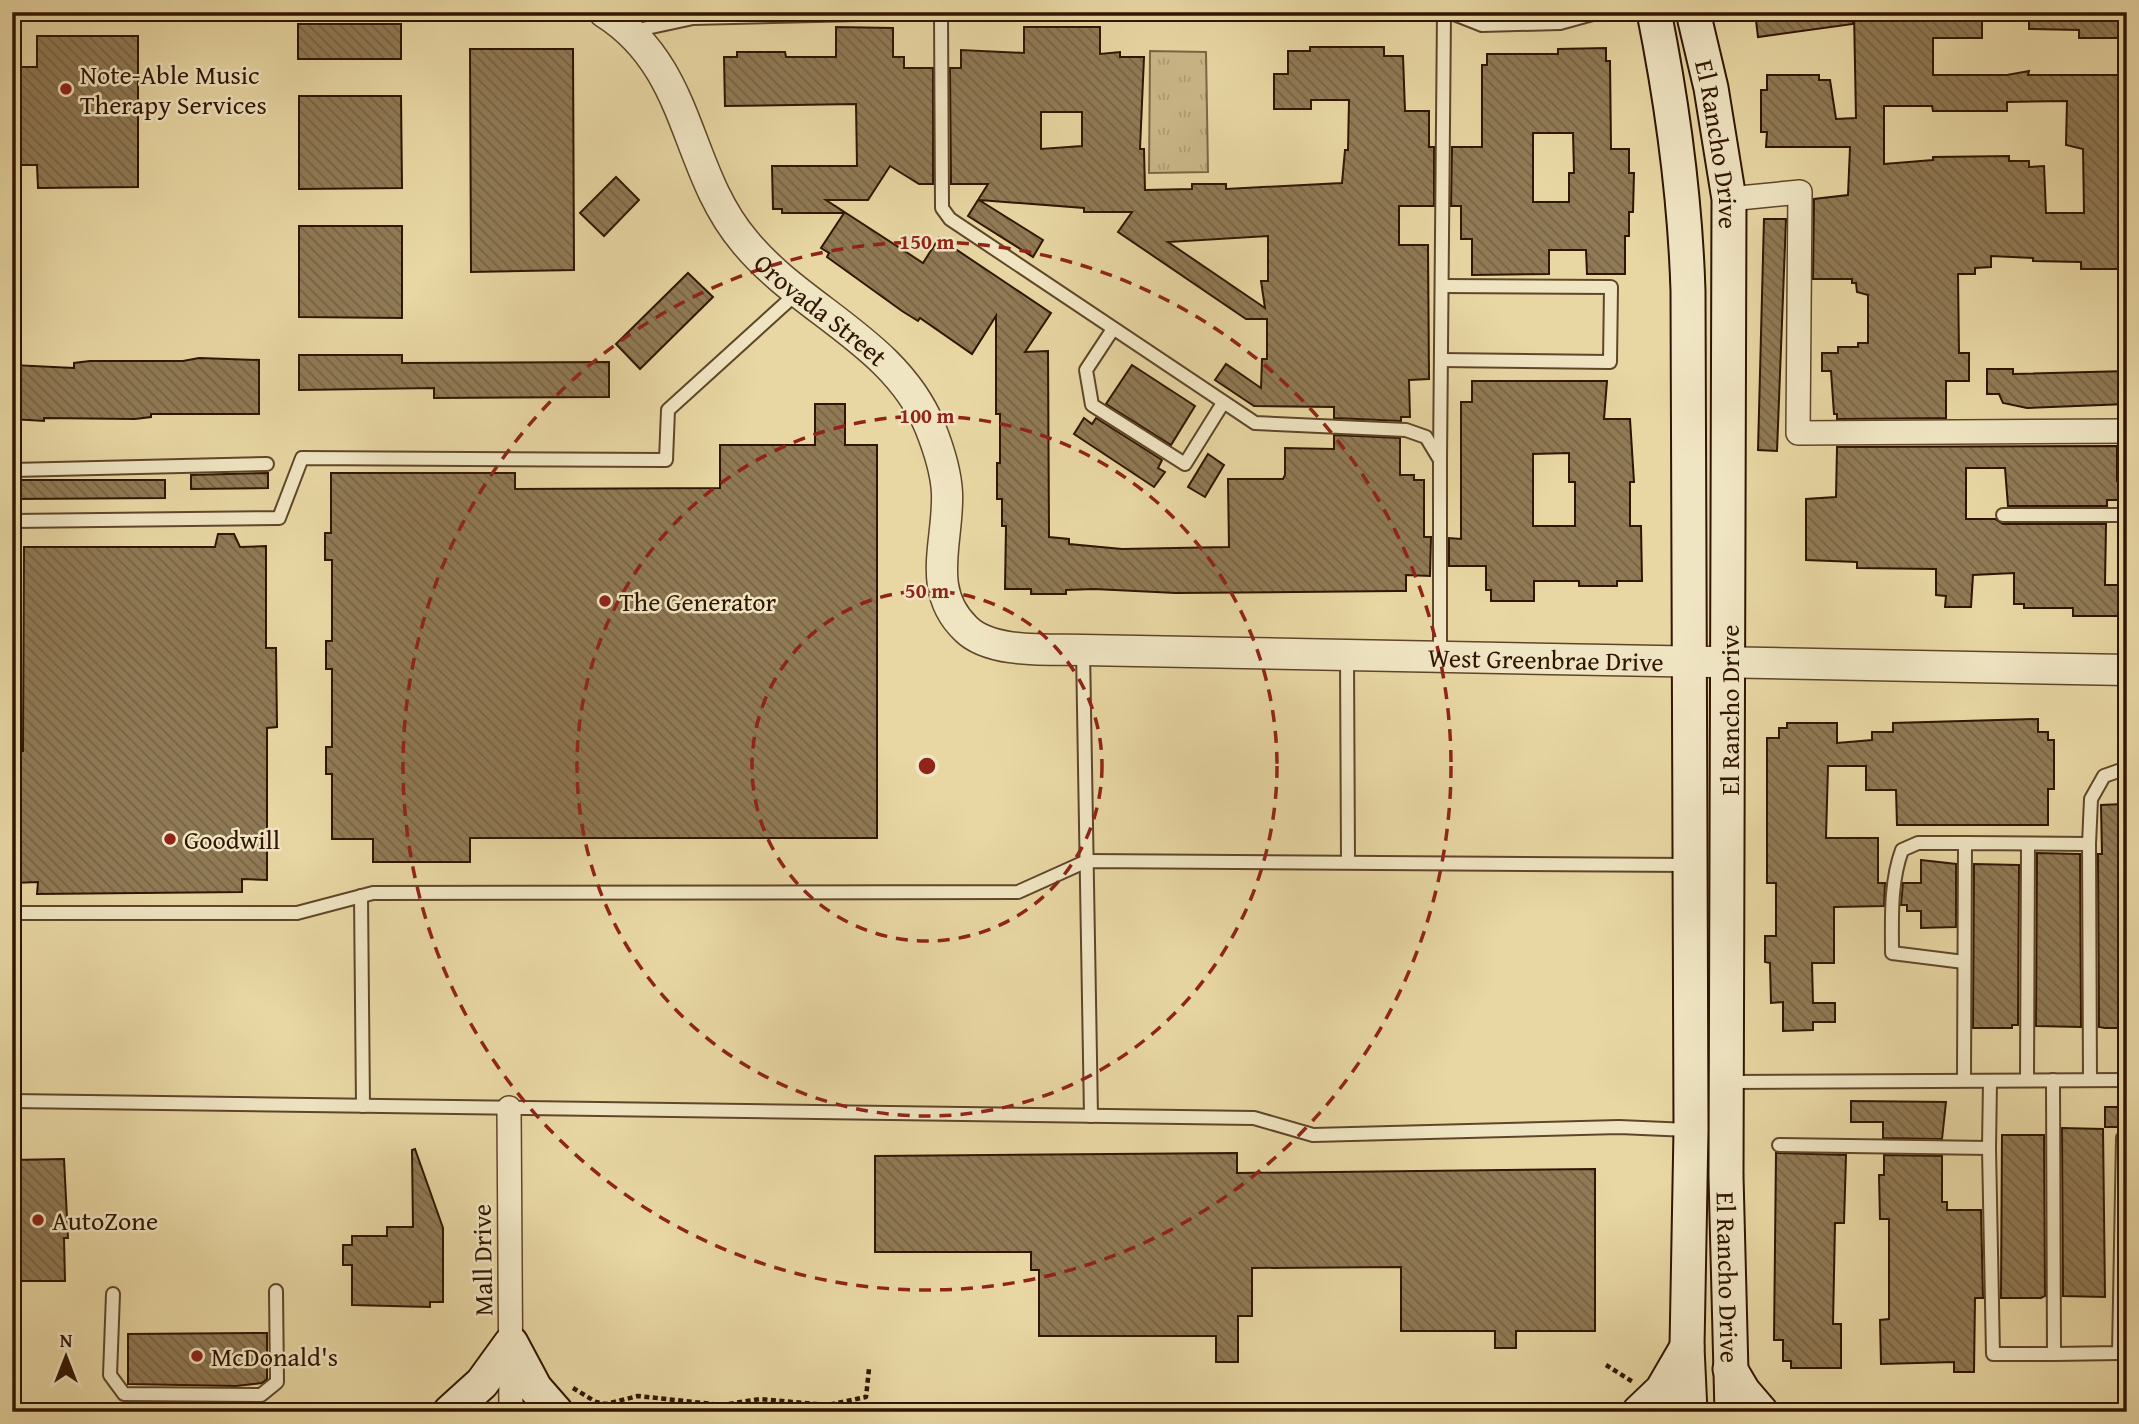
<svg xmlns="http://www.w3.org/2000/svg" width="2139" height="1424" viewBox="0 0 2139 1424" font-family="'Gentium Book Plus',serif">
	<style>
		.grass { fill: url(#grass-tufts); stroke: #7c6644; stroke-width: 2 }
		.building { fill: url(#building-back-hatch); stroke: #301500; stroke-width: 2; fill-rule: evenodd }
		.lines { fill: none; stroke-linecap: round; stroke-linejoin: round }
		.service-casing { stroke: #5e4629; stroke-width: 16 }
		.minor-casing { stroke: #5e4629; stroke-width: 26 }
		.tertiary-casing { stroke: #5e4629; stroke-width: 33 }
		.secondary-casing { stroke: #301500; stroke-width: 37 }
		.path { stroke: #301500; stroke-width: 4.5; stroke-dasharray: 5 3.5; stroke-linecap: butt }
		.service { stroke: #f0e5c3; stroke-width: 12 }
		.minor { stroke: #f0e5c3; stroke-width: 23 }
		.tertiary { stroke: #f0e5c3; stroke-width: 30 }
		.secondary { stroke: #f0e5c3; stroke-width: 33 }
		.ring { fill: none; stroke: #8f2418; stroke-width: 3.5; stroke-dasharray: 12 9 }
		.poi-dot { fill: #8f2418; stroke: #f0e5c3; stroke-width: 2.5 }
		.labels { text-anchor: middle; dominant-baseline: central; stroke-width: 5; stroke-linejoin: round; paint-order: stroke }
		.poi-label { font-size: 26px; fill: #301500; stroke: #f0e5c3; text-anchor: start }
		.street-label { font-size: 26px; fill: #301500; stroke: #f0e5c3 }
		.centre { fill: #8f2418; stroke: #f0e5c3; stroke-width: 3.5 }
		.ring-label { font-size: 21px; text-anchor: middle; font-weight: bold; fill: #8f2418; stroke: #f0e5c3; stroke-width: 5; stroke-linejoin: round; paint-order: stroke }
	</style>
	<defs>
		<pattern id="grass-tufts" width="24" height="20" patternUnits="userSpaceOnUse" patternTransform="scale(1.75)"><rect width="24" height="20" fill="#c9b687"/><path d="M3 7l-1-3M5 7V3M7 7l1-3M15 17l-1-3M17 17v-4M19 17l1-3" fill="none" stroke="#ad9c73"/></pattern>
		<pattern id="building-back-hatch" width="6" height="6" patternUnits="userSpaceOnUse" patternTransform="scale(1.75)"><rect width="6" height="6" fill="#907a55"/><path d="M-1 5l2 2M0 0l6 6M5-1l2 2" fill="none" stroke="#766344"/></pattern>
	</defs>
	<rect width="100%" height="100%" fill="#e8d7a3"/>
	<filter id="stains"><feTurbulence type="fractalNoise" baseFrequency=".00286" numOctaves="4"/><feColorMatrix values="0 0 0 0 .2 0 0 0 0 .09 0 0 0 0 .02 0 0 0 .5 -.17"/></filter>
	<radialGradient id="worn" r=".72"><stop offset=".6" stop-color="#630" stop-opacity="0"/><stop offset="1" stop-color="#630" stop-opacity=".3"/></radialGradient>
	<path class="grass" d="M1150,51l56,1 2,120 -59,1z"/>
	<g class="building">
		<path d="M1755,12h97l1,12 -95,13z"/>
		<path d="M1854,12h128v26h-49v37h74l22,-4 -1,4h98l1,194h-46v-7l-48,-1v-3l-42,-2v11l-16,1v6h-17l1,79h10v28h-23v37l-109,1v-5h-3l-3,-43h-9v-18h16v-6h20v-4h10v-48l-11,-3 -1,-9h-4v-4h-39l1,-80 34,-4 2,-48h-84l1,-15h-6v-42h6v-15h52v5h11l6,39 20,-1zM2067,101l-1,44 17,4 1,64h-38l-2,-47 -15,1v-6h-20v-5l-76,1v3l-49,4v-58h48l1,5h74v-9z"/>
		<path d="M2029,12h98v26h-48v-8l-50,-1z"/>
		<rect x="298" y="24" width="103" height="35"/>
		<path d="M836,27l57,1v29h11v11h29v116h-14l-29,-18 -22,34h-42l97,63 16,-25 112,75 -26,39 23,-1 1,186 20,2v5l53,5 107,-2 -1,-68h55l2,-4v-27l49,1v-14l66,3v37h14v5h10v57h7l-1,39 -24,-1v16h-10l-220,2 -82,-4 -28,1v4h-35v-5h-26l1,-63h-4v-27h-5v-36h3v-49h-4v-98l-24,38 -52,-36 -2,3 -16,-10 -75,-54 2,-4 -8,-5 23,-35h-62v-4h-9l-1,-43h85l-1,-62 -131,2 -1,-49h13v-5h48l1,5h50z"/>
		<path d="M1024,27h76v27l20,-2v5h24l-4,92h4l1,41 47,-1v-5h34v5l116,-6 3,-33h3l1,-50h-38v9h-37v-35h14v-23h22v-4h74v9h19l2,55h24v36h5v59h-35v39h29l1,134 -20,1 1,37h-9v4l-67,-3v-11l-80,-1 -39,-26 11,-16 35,24 1,-29h5v-40h-21l-128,-87 14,-20h-48v-4l-105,-8 64,40 -10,17 -65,-41 20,-32h-37l-1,-116h11v-18l63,3zM1041,112h41v34l-41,3zM1268,236v45h-7l4,27 -97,-66z"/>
		<path d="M37,36h101v151l-100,1 -1,-23h-25v-98h25z"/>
		<path d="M1606,48v13h4l1,88h18v24h5l-1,39h-4v24h-4v38h-38l-1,-24h-37v24l-77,1v-36h-11v-33h-10l1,-59h30v-82h5v-11h71v-5zM1533,133h40l1,40h-5v29h-36z"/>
		<path d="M470,49h103l1,221 -103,2z"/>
		<path d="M299,96h102l1,92 -103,1z"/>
		<path d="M616,177l23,23 -35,36 -24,-23z"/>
		<path d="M1764,219h22l-9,232 -19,-1z"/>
		<path d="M299,226h103v92l-103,-1z"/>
		<path d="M688,273l25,24 -73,72 -24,-25z"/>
		<path d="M299,355h103v8l207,-1v35l-175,1v-10l-135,2z"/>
		<path d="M199,358l60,2v54h-108v3l-16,2 -91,-1v3l-32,-2 1,-54 61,3v-5l16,-2h93z"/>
		<path d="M1132,365l63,41 -24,39 -65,-41z"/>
		<path d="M1987,369h26v5l114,-3v33l-100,4 -24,-5 -4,-9h-12z"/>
		<path d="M1472,381h135l-3,38h26l4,63h-4v44h11l1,55h-25v5h-38v-5h-45v20h-43v-11h-5v-24h-37v-28l12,1v-137h11zM1569,453v29h6v44h-42v-72z"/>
		<path d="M815,404h30v41h32v393h-407v24h-97v-23h-41v-65h-6v-27h6v-78h-6v-28h6v-81h-7v-27h6v-60h184v16l205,-1v-43h95z"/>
		<path d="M1084,418l8,6 4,-6 66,42 -4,8 7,4 -11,15 -80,-53z"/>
		<path d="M2117,446v35h5v19h-15v6h-99l-3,-38h-39v51h29l8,5h103l-1,61h22v26h-4v5h-50v-8h-49v-4h-10v-31l-41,2 -2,32h-26l1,-11 -10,-1v-26l-79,-1v-6l-51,-2v-61l30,-2 1,-50z"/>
		<path d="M1208,454l16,11 -19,32 -17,-10z"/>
		<path d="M268,473v15l-77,1v-14z"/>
		<path d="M12,480h153v18l-153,1z"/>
		<path d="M218,534h16l6,13 26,-1v102h10l1,79 -10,1v152l-25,-1v13l-205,2 1,-12 -25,1 -1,-131 11,-1 1,-204h191z"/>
		<path d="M2038,719v13h10v8h6v49h-6v36h-151l-1,-35h-30v-24h-38l-2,72h52v45h7l-1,23 -50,1v56h-22l1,40h22v19h-22v8l-30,1v-29l-12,1 -1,-40 -5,-1v-26h11v-53h-9v-145h12v-10h8v-5h50v20l35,-3v-8h21v-9z"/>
		<path d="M2123,804l4,224h-22l-6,-1 -1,-173h4l-1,-49z"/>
		<path d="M2037,853l43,1 1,173 -45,-1z"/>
		<path d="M1921,860l35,4v63l-35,1v-17h-14v-6h-6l2,-22h18z"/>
		<path d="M1974,864l45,1 -1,160h-6v3h-39z"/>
		<path d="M1851,1101l95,1 -4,37 -59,-1v-16h-32z"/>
		<rect x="2105" y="1107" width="22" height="20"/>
		<path d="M2062,1128l41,1 2,168 -42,-1z"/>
		<path d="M2002,1135h42l1,161 -4,2h-40z"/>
		<path d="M415,1149l28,79v74h-13v5l-78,-2v-40h-9v-20h9v-9h35v-9h26l-1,-77z"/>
		<path d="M1237,1153v20l358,-4v162h-79v17h-21v-17h-94v-64l-149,1v48h-14v46h-22v-26h-177v-66h-8v-18h-156v-96z"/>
		<path d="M1776,1153l70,2 -2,68h-9l-2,101h8v44h-50v-7h-8v-21h-9z"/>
		<path d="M1884,1155l58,1v46h5v8h34l2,88h-8l-1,74h-20v-10l-73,2 -1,-44 9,-1v-100h-9l-1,-44h5z"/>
		<path d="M64,1159l4,79h-4l1,43h-53v-121z"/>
		<path d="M267,1333v46l-5,4 -26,3 -108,-2v-50z"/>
	</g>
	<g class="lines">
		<defs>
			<g id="service">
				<path d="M941,12l1,196 8,11 305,204 151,7 20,7 14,23v197"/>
				<path d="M1449,12l33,13 78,-2 40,-11"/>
				<path d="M633,31l60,-13 253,-6"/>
				<path d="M1113,329l-27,41 6,35 93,59 38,-61"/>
				<path d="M1441,360l169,2 1,-75 -169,-1"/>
				<path d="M1440,460l4,-448"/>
				<path d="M12,470l255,-6"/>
				<path d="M2003,515h124"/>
				<path d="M12,521l267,-3 23,-60 364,2 2,-50 130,-118"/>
				<path d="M1083,650l8,466"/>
				<path d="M1347,655l1,207"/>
				<path d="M2089,844l2,-45 13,-23 23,-8"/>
				<path d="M361,896l2,210"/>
				<path d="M12,913h285l76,-20 645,-1 69,-31 603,4"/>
				<path d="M1964,962l-72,-9c0,-35 -2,-70 10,-103l16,-7h47"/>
				<path d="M1964,1080l1,-237 124,1 1,236"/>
				<path d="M2027,1080l1,-236"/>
				<path d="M1728,1082l399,-2"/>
				<path d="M12,1101l1242,17 59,17 306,-8 70,3"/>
				<path d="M1779,1145l210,3 1,-67"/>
				<path d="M1989,1148l4,206h61l-1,-274"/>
				<path d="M113,1294l-3,81 14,19 137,1 16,-13 -1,-91"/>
				<path d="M2054,1354l65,-1 4,-215h4"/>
			</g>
			<g id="minor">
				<path d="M1729,199l71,-7 -2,241 329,-2"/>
				<path d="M509,1108l2,304"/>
			</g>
			<g id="tertiary">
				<path id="s1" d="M604,12c89,56 79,157 141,230 56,68 150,100 185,185 8,20 16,44 17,66 2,48 -22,97 19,136 25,25 84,20 117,21l1044,20"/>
			</g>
			<g id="secondary">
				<path d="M1654,12c19,95 31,183 34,279l3,839 -4,217 3,65"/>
				<path id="s2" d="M1693,12l18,76 18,111 -3,977 6,236"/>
				<path d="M1730,1369l13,22 18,21"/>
				<path d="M450,1412l32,-29 29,-40 24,45 21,24"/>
				<path d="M1639,1412l23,-22 25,-43"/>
			</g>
		</defs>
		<use href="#service" class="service-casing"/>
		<use href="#minor" class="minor-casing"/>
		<use href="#tertiary" class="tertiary-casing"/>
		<use href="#secondary" class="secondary-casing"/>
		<g class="path">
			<path d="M1606,1365l27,17"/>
			<path d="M573,1388l23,14 10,2 32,-8 84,9 38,-6 67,6 39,-8 3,-28"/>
		</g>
		<use href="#service" class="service"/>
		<use href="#minor" class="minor"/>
		<use href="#tertiary" class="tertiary"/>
		<use href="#secondary" class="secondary"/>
	</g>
	<g class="ring">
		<circle cx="927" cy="766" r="175"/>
		<circle cx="927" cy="766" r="350"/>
		<circle cx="927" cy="766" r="524"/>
	</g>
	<g class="poi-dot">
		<circle cx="66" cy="89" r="7"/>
		<circle cx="605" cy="601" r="7"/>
		<circle cx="170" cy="839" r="7"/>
		<circle cx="38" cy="1220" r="7"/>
		<circle cx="197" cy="1356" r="7"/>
	</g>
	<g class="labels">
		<g class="poi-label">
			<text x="80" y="74">Note-Able Music<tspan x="80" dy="30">Therapy Services</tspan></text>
			<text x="619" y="601">The Generator</text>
			<text x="184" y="839">Goodwill</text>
			<text x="52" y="1220">AutoZone</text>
			<text x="211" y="1356">McDonald's</text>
		</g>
		<g class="street-label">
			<text stroke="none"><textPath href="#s2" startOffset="135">El Rancho Drive</textPath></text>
			<text stroke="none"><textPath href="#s1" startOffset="376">Orovada Street</textPath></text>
			<text stroke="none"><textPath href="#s1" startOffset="1334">West Greenbrae Drive</textPath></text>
			<text transform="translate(1729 710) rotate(-90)">El Rancho Drive</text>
			<text transform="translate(482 1260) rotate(-91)">Mall Drive</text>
			<text stroke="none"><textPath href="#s2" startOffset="1269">El Rancho Drive</textPath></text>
		</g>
	</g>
	<circle cx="927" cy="766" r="10" class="centre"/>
	<g class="ring-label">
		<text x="927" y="249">150 m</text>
		<text x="927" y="423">100 m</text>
		<text x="927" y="598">50 m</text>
	</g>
	<rect width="2139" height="1424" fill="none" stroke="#e8d7a3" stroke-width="42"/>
	<rect x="14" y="14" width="2111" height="1396" fill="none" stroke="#301500" stroke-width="3.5"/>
	<rect x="21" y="21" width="2097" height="1382" fill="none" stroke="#301500" stroke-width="2"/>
	<g transform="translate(66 1357)" stroke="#f0e5c3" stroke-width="5" paint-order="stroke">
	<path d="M0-5L12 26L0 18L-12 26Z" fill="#301500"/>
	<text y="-10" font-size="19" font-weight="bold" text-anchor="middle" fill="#301500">N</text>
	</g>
	<rect width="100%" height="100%" filter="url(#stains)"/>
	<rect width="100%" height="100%" fill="url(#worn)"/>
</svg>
